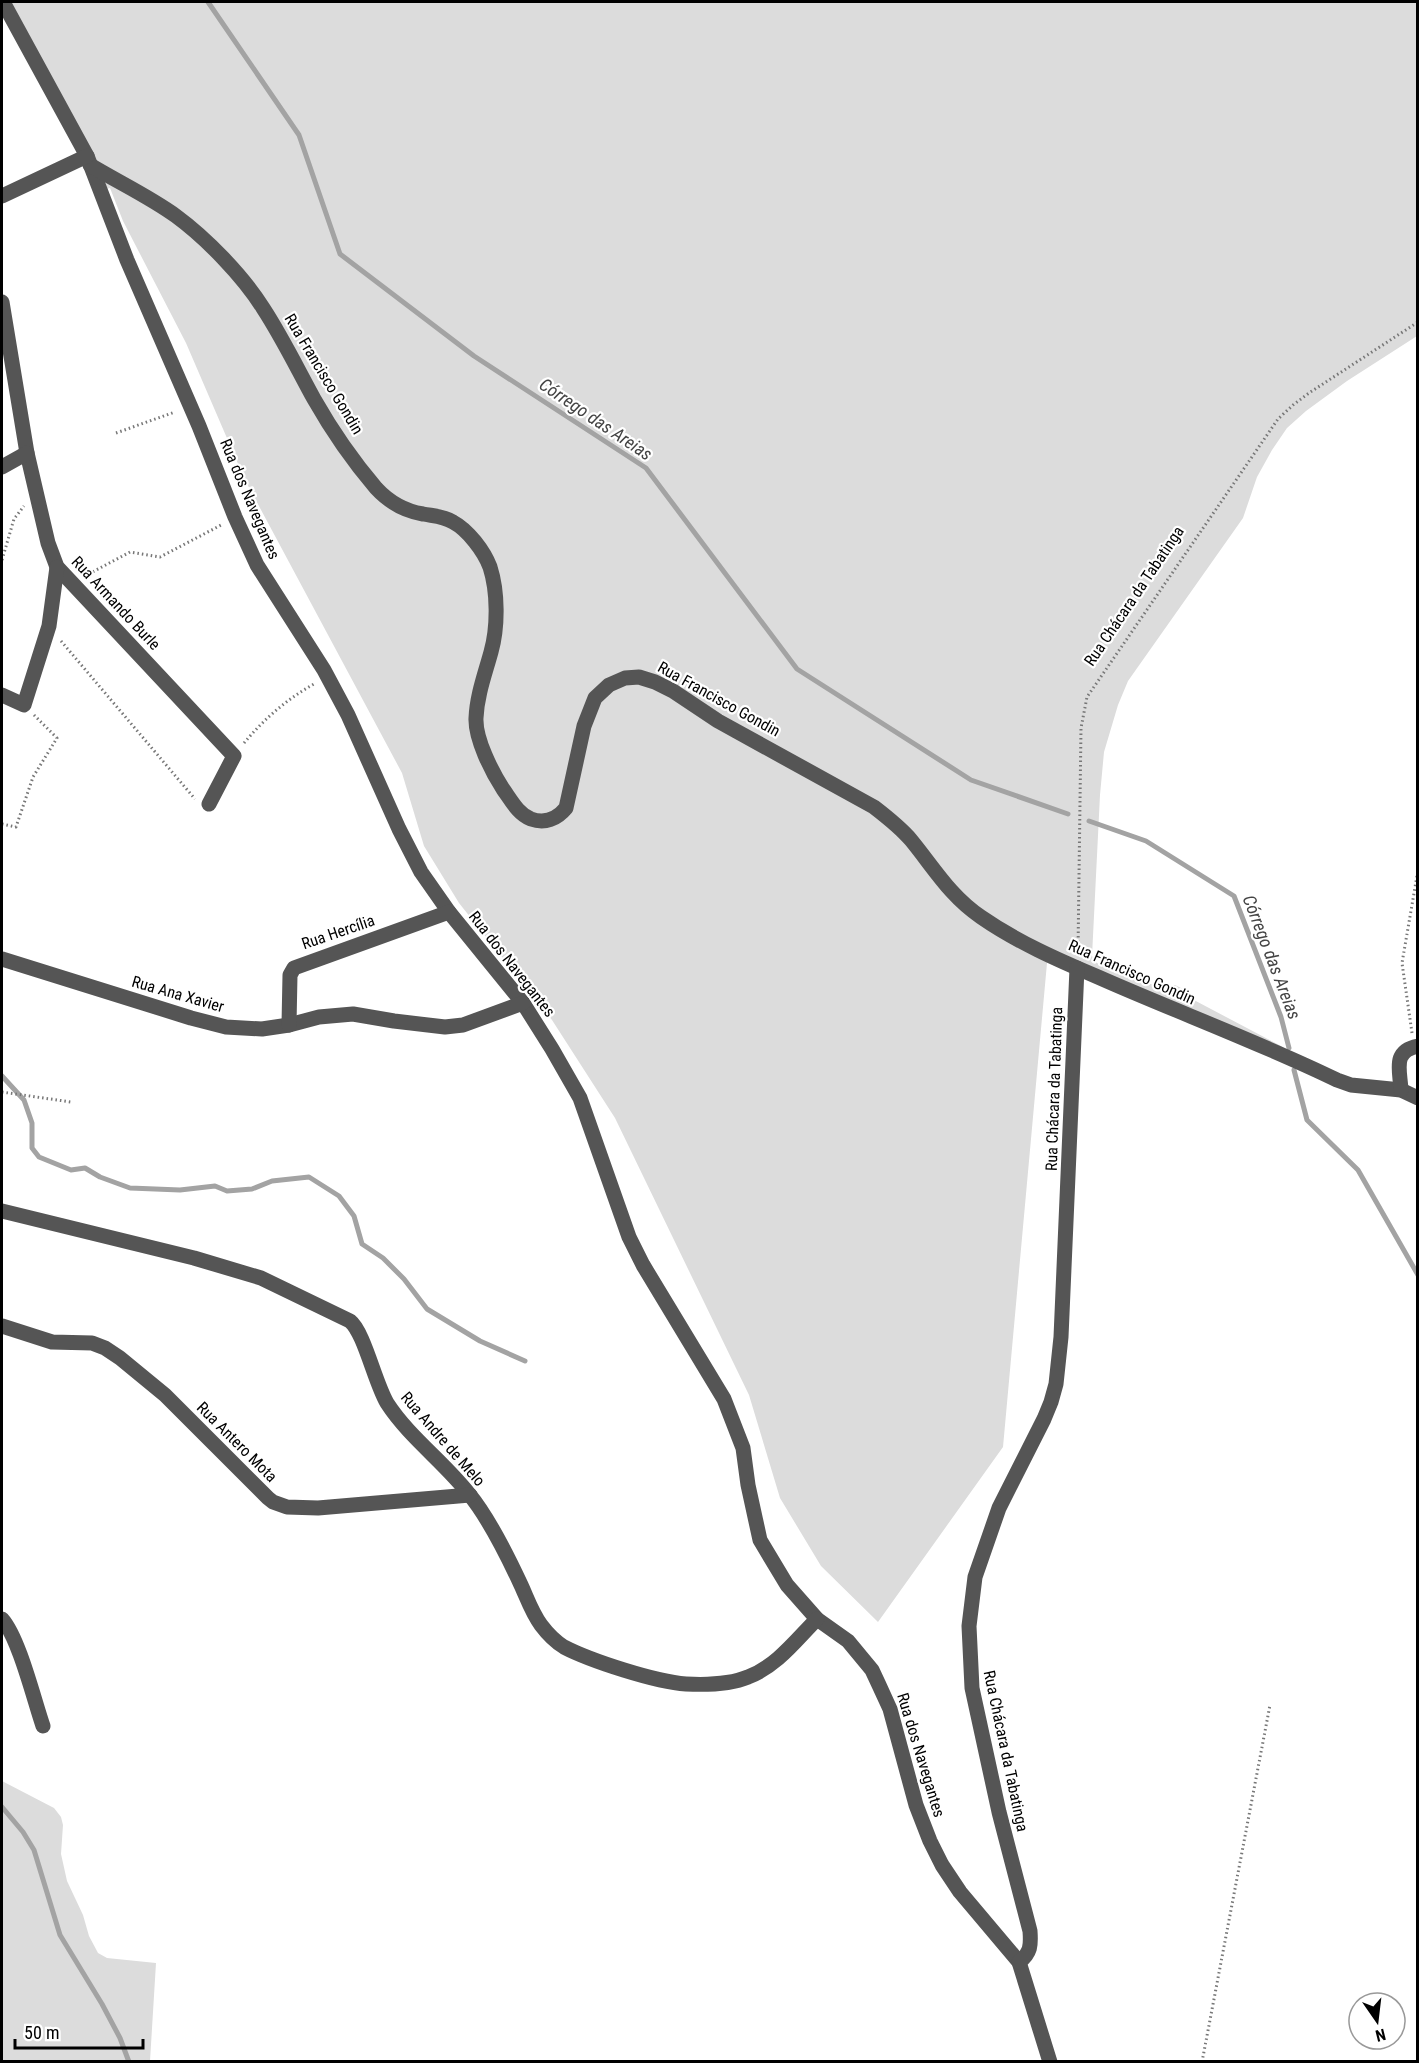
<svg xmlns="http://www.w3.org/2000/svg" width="1419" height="2063" viewBox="0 0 1419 2063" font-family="'Roboto Condensed',sans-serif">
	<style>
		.green { fill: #dcdcdc }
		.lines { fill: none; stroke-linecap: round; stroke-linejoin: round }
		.stream { stroke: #a3a3a3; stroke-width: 5 }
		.path { stroke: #777; stroke-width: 3; stroke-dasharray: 1.5 3; stroke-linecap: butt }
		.minor { stroke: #555; stroke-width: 15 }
		.labels { text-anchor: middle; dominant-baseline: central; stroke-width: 4.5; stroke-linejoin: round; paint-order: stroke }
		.street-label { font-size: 16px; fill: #000; stroke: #fff }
		.water-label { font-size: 18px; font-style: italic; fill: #444; stroke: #fff }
	</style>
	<rect width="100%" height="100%" fill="#fff"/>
	<g class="green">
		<path d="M7,2h1410v334l-70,45 -41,30 -19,17 -15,22 -15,27 -14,41 -115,163 -10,24 -14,47 -4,43 -8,161 5,7 16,9 41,13h21l14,7 3,7 89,47 20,14 -253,-108 -45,495 -125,175 -57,-56 -41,-68 -31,-103 -134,-277 -63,-98 -93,-117 -35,-57 -22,-73 -157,-293 -59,-137 -63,-122 -13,-33 -4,1z"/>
		<path d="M2,1781l52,27 7,9 2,8 -2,29 6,27 16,34 6,21 9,17 9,5 49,5 -6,98h-148z"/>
	</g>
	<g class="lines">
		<g class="stream">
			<path d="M208,2l91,133 41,119 134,102 172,112 151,201 174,111 97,34"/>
			<path d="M1089,821l57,20 88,55 47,121 8,31"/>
			<path d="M1294,1070l13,50 51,50 60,105"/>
			<path d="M2,1076l22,24 8,23v25l7,9 32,13 14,-2 15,9 30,11 50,2 35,-4 12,5 25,-2 20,-8 37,-4 30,19 15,20 8,28 21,14 21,21 23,30 53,32 45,20"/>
			<path d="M2,1807l21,25 11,18 26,85 42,69 18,34 9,24"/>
		</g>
		<g class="path">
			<path d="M116,433l59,-21"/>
			<path d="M2,560l12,-41 10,-13"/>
			<path d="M85,576l45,-24 30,5 63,-33"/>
			<path d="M61,641l134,158"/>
			<path d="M244,743c20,-24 43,-44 70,-59"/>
			<path d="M2,824l14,3 17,-50 24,-39 -23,-23"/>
			<path d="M1078,951l3,-223 6,-31 191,-278 15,-14 16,-12 109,-71"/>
			<path d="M1412,1033l-10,-70 16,-93"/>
			<path d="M2,1092l69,10"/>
			<path d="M1202,2062l68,-357"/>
		</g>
		<g class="minor">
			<path d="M3,2l84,154 40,104 72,166 36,91 22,48 67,105 24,45 51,114 22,43 28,40 74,91 29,46 28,49 49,139 14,28 81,134 19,49 5,37 12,55 27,45 30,34 31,22 24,29 7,15 11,24 26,96 14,36 12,24 18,27 59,70 31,100"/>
			<path d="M90,165c28,17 60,32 86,51 30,22 67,60 87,92 19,29 34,60 51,91 17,30 39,62 62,89 12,13 29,23 47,26 10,2 21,2 30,8 15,8 31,29 37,45 8,25 8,60 1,85 -6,22 -14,43 -15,66 -1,21 16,54 27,71 8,11 15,25 28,30 14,5 26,0 35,-11l18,-82 11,-28 14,-13 16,-7 14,-1 16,5 18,9 45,30 156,86c13,10 26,20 37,33 23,28 39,56 70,77 36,25 77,43 117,60 79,35 161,65 239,103l14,5 50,5 17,8"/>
			<path d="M2,196l85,-40"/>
			<path d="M2,302l25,151 21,90 9,24 177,189 -25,48"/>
			<path d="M2,467l25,-14"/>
			<path d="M2,695l22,10 25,-79 8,-59"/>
			<path d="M2,959l189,59 35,9 36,2 27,-4 30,-8 34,-3 41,7 51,6 18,-2 60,-22"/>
			<path d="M289,1025l1,-50 4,-7 155,-56"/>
			<path d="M1401,1090c-1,-20 -9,-39 17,-44"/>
			<path d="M2,1211l192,47 67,20 89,43c14,11 25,62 37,82 22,34 57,59 82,91 19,23 39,63 52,91 6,13 11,28 20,40 6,8 15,17 23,22 27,14 92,35 122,37 20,1 43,1 62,-7 29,-11 48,-37 69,-58"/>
			<path d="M2,1326l50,16 40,1 13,5 15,10 45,37 103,103 5,4 14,5 31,1 152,-13"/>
			<path d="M2,1619c17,19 32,81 41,107"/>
			<path d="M1019,1962c12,-9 12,-17 11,-31l-31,-119 -27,-124 -3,-62 6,-49 24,-69 45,-89 7,-17 5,-18 5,-47 16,-369"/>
		</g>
	</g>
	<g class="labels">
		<g class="street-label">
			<text transform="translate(324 374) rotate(59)">Rua Francisco Gondin</text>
			<text transform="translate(250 499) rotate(67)">Rua dos Navegantes</text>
			<text transform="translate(1134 596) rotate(-56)">Rua Chácara da Tabatinga</text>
			<text transform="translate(116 603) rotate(47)">Rua Armando Burle</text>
			<text transform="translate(719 699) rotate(29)">Rua Francisco Gondin</text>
			<text transform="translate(338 932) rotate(-19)">Rua Hercília</text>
			<text transform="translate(512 964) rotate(52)">Rua dos Navegantes</text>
			<text transform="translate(1132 972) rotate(24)">Rua Francisco Gondin</text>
			<text transform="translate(178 994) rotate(16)">Rua Ana Xavier</text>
			<text transform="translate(1054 1089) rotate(-88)">Rua Chácara da Tabatinga</text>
			<text transform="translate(443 1439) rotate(49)">Rua Andre de Melo</text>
			<text transform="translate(237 1442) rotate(45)">Rua Antero Mota</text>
			<text transform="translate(1006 1751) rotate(78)">Rua Chácara da Tabatinga</text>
			<text transform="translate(921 1755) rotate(73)">Rua dos Navegantes</text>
		</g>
		<g class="water-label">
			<text transform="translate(596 419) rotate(34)">Córrego das Areias</text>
			<text transform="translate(1272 957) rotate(69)">Córrego das Areias</text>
		</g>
	</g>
	<rect width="1419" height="2063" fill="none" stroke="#000000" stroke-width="6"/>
	<g transform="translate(1377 2021) rotate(166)"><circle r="28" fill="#ffffff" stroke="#999999" stroke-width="1.5"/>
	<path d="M0-4.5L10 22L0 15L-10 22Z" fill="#000000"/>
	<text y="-9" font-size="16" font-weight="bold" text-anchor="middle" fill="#000000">N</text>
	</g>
	<path d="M15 2039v9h128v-9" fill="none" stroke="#000000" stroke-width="3"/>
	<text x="24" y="2039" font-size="18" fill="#000000" stroke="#ffffff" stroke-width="4.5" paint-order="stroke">50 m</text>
</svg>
